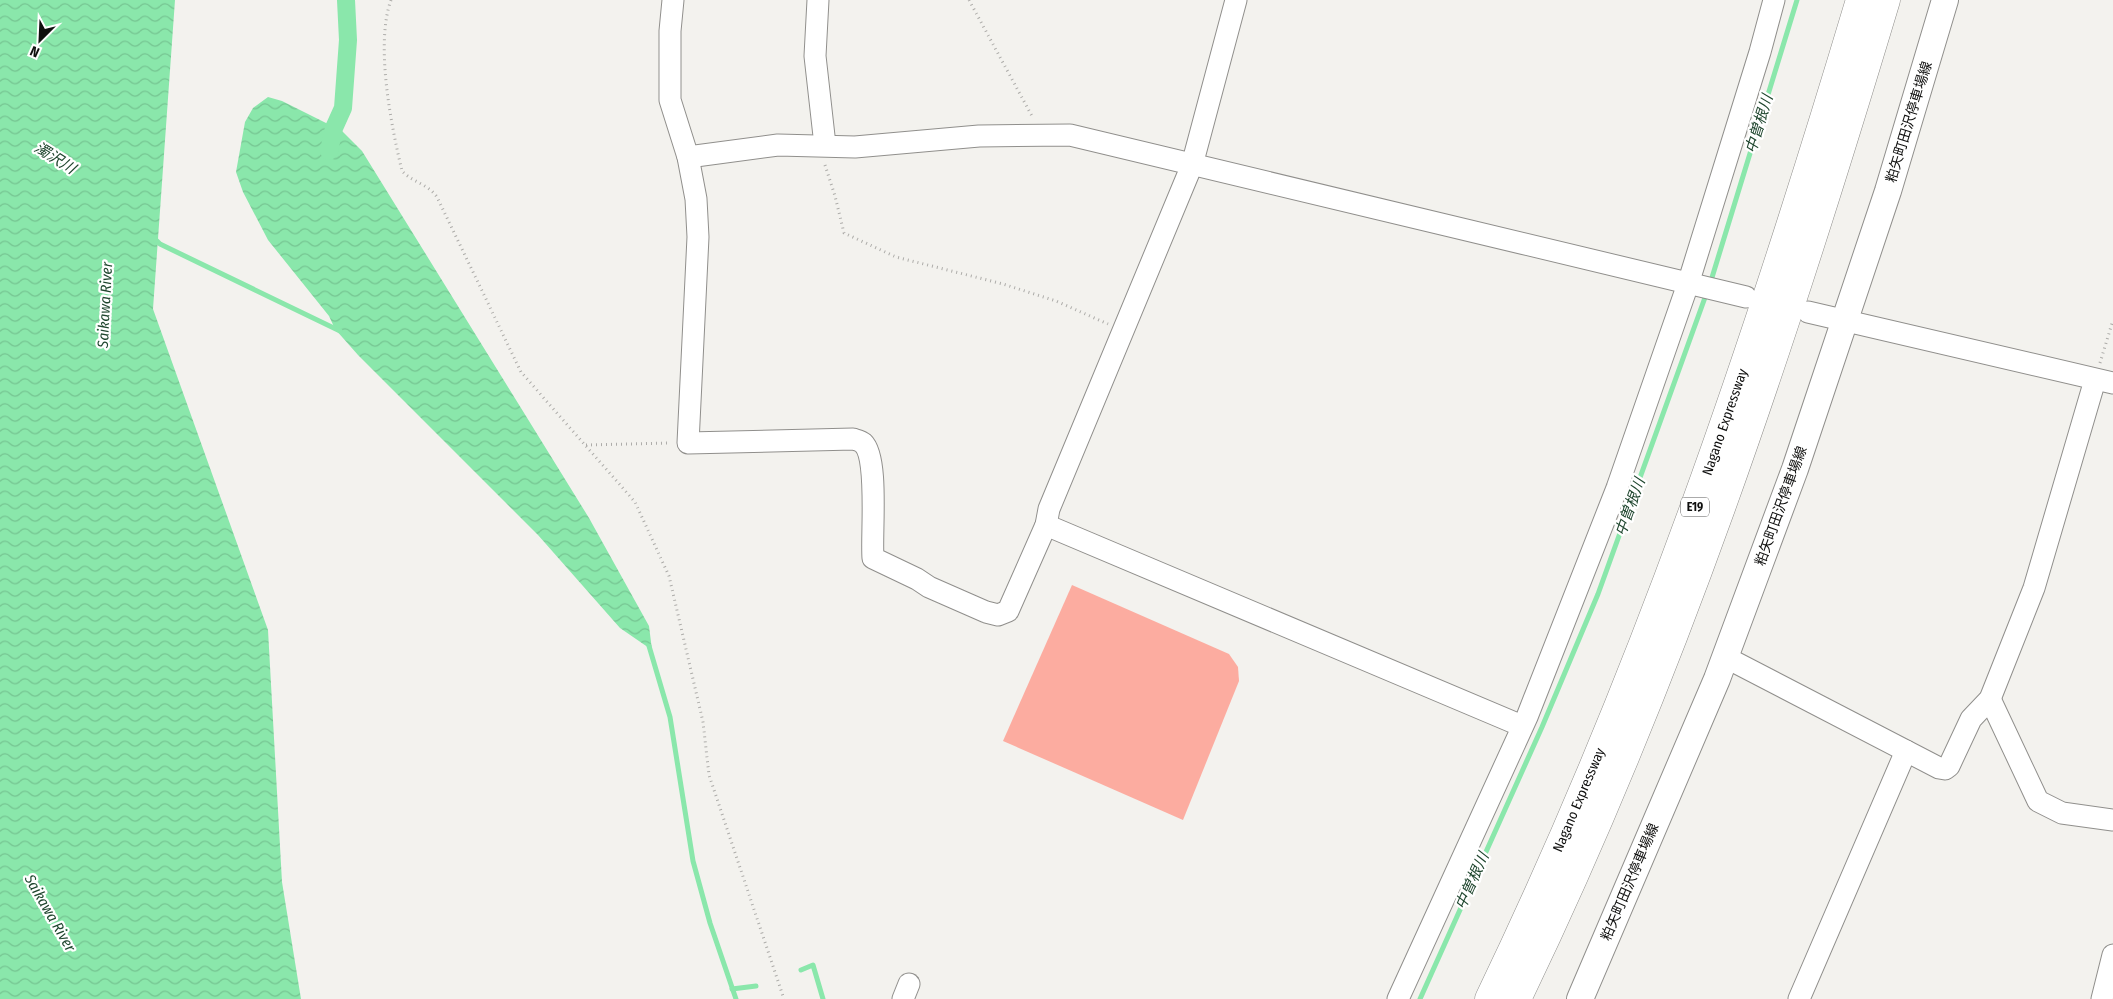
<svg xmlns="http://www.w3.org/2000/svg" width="2113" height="999" viewBox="0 0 2113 999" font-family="'Fira Sans Condensed','Noto Sans JP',sans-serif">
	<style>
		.pitch { fill: #fcaca0 }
		.water { fill: url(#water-waves) }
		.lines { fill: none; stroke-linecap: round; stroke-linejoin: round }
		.stream { stroke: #8ae7ab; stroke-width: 5 }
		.canal { stroke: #8ae7ab; stroke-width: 18 }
		.minor-casing { stroke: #908f8c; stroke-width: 23 }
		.major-casing { stroke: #908f8c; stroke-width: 28 }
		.highway-casing { stroke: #908f8c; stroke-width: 29 }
		.path { stroke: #adaca9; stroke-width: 3; stroke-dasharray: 1 4; stroke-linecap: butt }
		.minor { stroke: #fff; stroke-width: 21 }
		.major { stroke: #fff; stroke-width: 26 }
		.highway { stroke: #fff; stroke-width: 28 }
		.labels { text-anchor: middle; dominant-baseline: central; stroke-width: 4.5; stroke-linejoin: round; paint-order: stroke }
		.shield { fill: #fff; stroke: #575756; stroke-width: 1 }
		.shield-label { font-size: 12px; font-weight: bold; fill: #0f0f0e }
		.street-label { font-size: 14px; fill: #0f0f0e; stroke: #fff }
		.water-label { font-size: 15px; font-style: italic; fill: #1f462e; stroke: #fff }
	</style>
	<defs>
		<pattern id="water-waves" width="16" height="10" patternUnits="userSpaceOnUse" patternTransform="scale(1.25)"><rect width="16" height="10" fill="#8ae7ab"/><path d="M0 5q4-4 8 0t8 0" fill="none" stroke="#76c592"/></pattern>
	</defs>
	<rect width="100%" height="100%" fill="#f3f2ee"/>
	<path class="pitch" d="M1072,585l157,69 9,13 1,14 -56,139 -180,-79z"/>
	<g class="water">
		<path d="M0,0h175l-22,309 115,321 14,252 19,117h-301z"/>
		<path d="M268,97l14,4 60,30 20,20 227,367 60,108 3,24 -32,-22 -82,-93 -180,-180 -23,-26 -6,-13 -61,-76 -25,-48 -7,-20 9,-50 8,-14z"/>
	</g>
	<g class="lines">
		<g class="stream">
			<path d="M154,238l6,6 180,87"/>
			<path d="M1710,284l87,-284"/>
			<path d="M649,646l21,71 23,144 17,62 26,76"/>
			<path d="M801,970l12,-5 10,34"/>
			<path d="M732,989l24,-3"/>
			<path d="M1420,999l122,-272 56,-133 109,-302"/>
		</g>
		<path class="canal" d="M329,151l5,-23 9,-20 5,-68 -2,-40"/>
		<defs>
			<g id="minor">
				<path d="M673,0l-3,31v69l18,57 8,42 2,38 -10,206 165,-4c3,1 8,2 10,4 16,15 8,91 10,115l44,21 12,8 57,25 12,3 10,-4 38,-86 3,-16 143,-344 44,-165"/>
				<path d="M818,0l-3,56 10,89"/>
				<path d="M688,157l90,-12 77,2 124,-11 91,-1 676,162"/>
				<path d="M1808,312l305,71"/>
				<path d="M1046,525l476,201"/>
				<path d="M1725,657l214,111 6,1 4,-3 22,-47 19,-20 44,-111 61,-208"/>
				<path d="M1990,699l48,102 24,12 51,7"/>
				<path d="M903,999l6,-15"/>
				<path d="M1398,999l129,-282 90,-229 71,-204 72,-232 14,-52"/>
				<path d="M1799,999l107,-248"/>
				<path d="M2102,999l11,-44"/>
			</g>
			<path id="major" d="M1580,999l137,-320 78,-210 93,-278 57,-191"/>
			<g id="highway">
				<path d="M1489,999c155,-321 269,-658 371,-999"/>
				<path d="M1517,999c155,-320 267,-659 369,-999"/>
			</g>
		</defs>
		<use href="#minor" class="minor-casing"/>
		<use href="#major" class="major-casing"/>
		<use href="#highway" class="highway-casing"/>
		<g class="path">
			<path d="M391,0c-16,44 0,125 11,171 10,11 26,13 35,26l84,175 114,130 34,74 34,146 6,53 75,224"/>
			<path d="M969,0l64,118"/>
			<path d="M825,165l10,31 9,37 52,24 107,27 53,17 52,23"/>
			<path d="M2100,363l13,-43"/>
			<path d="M586,445l83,-2"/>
		</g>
		<use href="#minor" class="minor"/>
		<use href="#major" class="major"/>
		<use href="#highway" class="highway"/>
	</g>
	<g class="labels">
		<rect class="shield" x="1681" y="497.5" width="28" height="19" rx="4"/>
		<g class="shield-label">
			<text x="1695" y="507">E19</text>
		</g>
		<g class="street-label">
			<text transform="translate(1909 122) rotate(-73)">粕矢町田沢停車場線</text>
			<text transform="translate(1725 422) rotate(-71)">Nagano Expressway</text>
			<text transform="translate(1781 506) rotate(-70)">粕矢町田沢停車場線</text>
			<text transform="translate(1579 800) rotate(-67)">Nagano Expressway</text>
			<text transform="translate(1630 882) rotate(-67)">粕矢町田沢停車場線</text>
		</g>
		<g class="water-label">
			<text transform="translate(1759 124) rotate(-73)">中曽根川</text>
			<text transform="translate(55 158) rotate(32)">濁沢川</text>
			<text transform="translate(105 305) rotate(-87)">Saikawa River</text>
			<text transform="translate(1630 507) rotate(-70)">中曽根川</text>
			<text transform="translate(1472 881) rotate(-66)">中曽根川</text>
			<text transform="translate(50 913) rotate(60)">Saikawa River</text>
		</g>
	</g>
	<g transform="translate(40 40) rotate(204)" stroke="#ffffff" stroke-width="4" paint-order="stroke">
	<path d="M0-4L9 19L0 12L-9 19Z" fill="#0f0f0e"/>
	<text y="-8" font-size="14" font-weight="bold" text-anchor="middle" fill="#0f0f0e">N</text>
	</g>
</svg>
